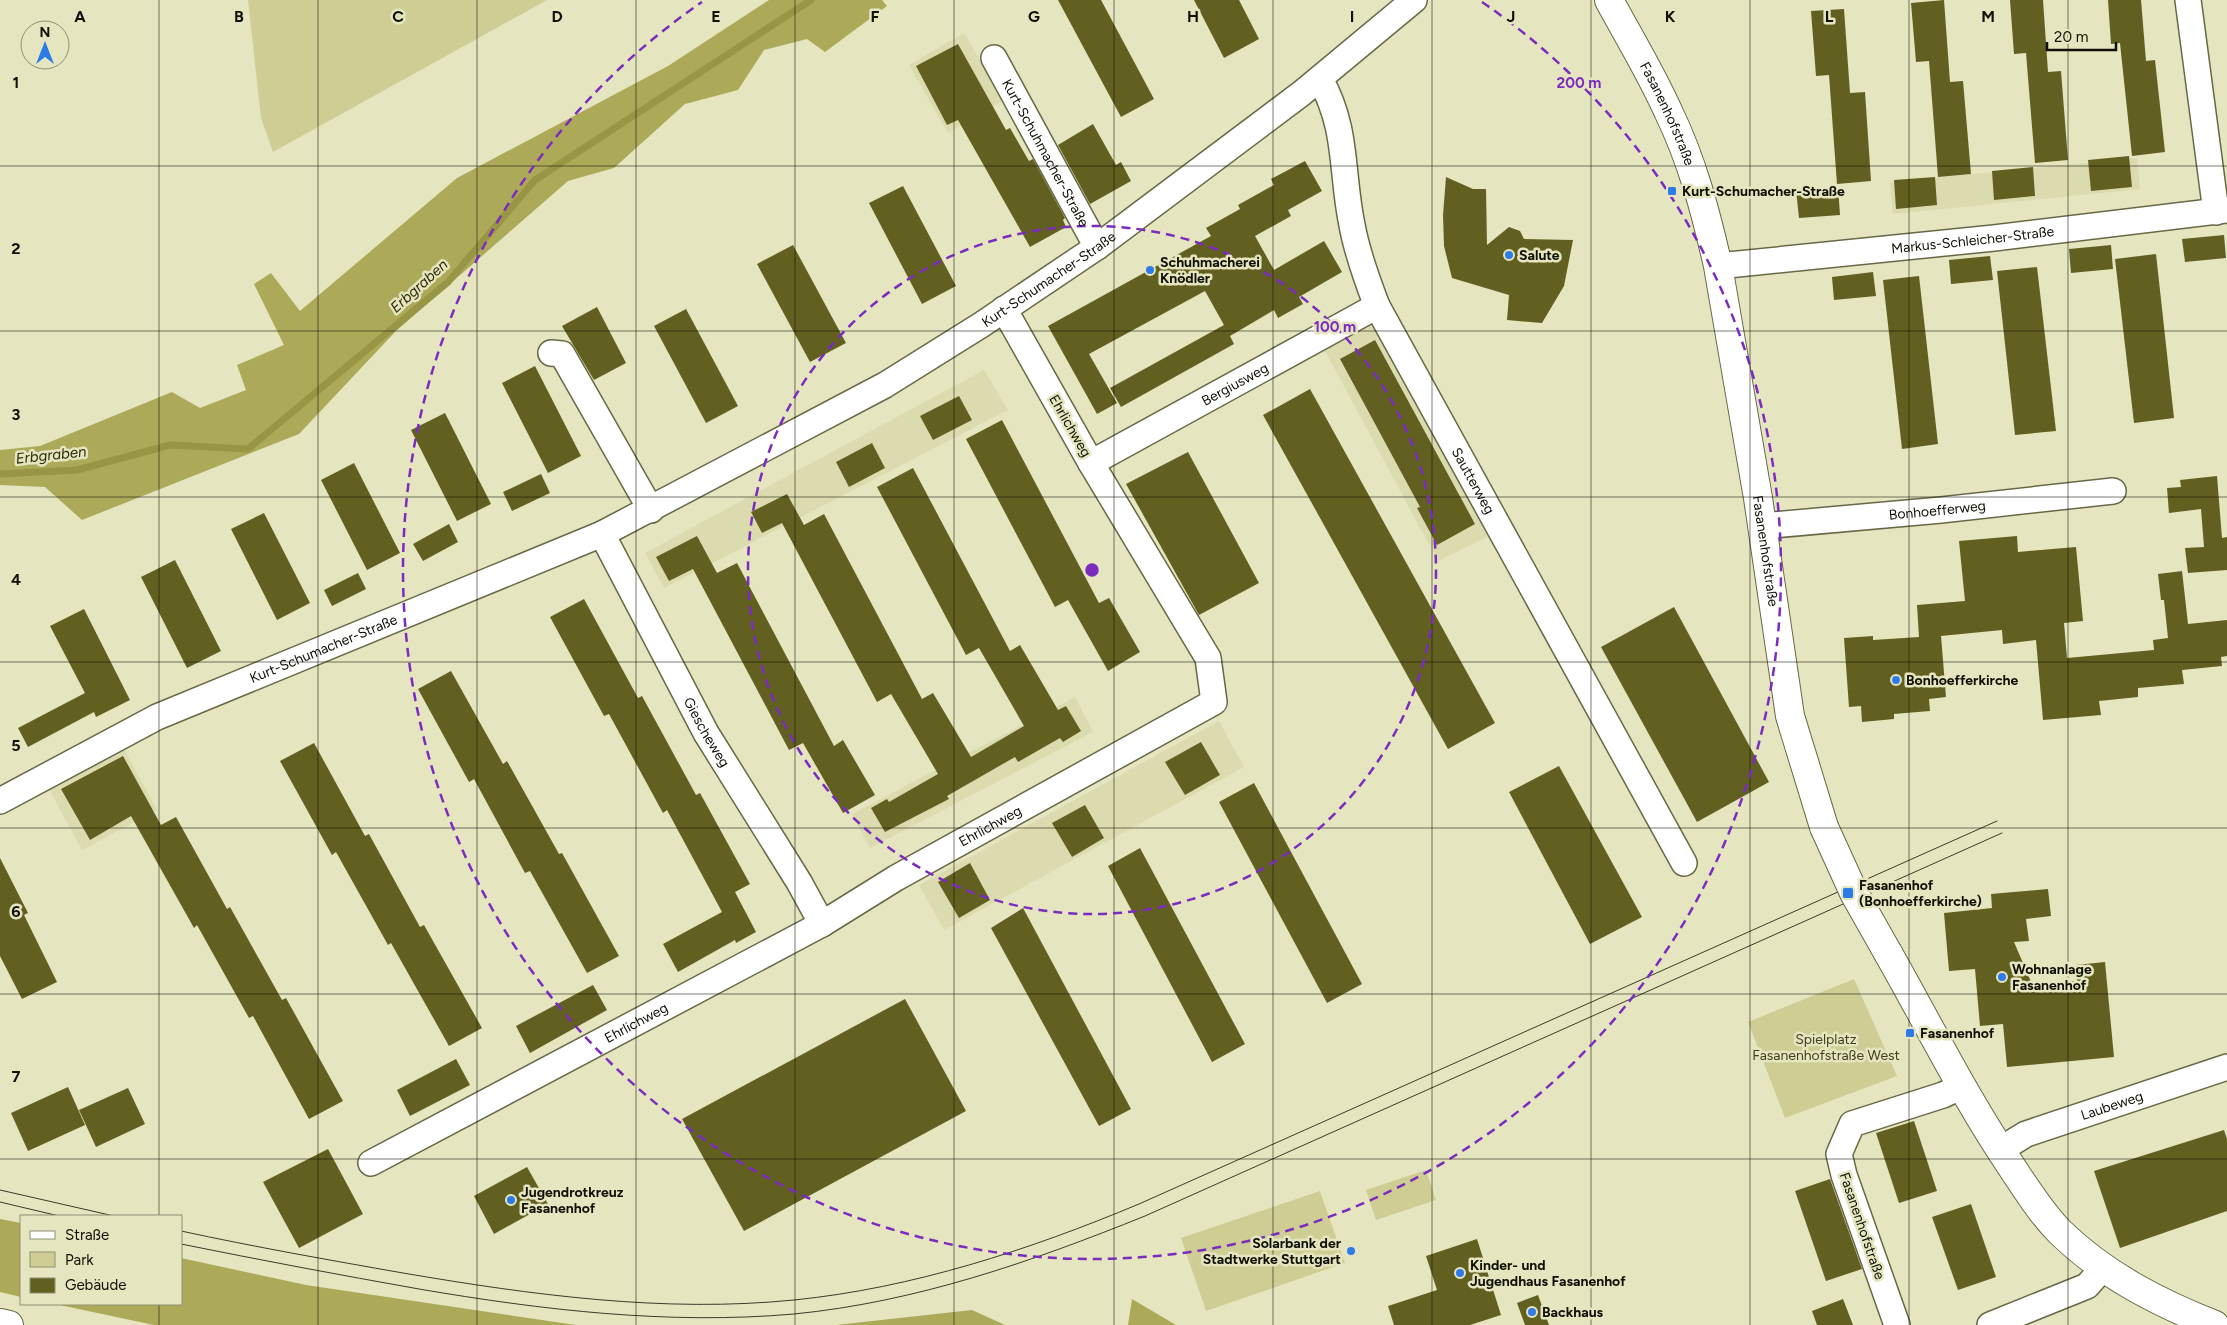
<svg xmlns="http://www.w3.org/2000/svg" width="2227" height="1325" viewBox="0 0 2227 1325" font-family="Figtree,sans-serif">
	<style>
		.built { fill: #dbdbaf }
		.green { fill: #cece94 }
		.forest { fill: #acaa59 }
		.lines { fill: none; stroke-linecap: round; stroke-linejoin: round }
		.stream { stroke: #989644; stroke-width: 7 }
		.building { fill: #626021 }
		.street-casing { stroke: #686847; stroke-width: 28 }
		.secondary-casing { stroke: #686847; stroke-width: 30 }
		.highway-casing { stroke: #686847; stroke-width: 30 }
		.street { stroke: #fff; stroke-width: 25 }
		.secondary { stroke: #fff; stroke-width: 28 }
		.highway { stroke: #fff; stroke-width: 28 }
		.tram { stroke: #3b3b2a; stroke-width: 1 }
		.secondary-bridge-casing { stroke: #686847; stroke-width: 30; stroke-linecap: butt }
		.secondary-bridge { stroke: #fff; stroke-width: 28 }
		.grid { fill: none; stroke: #101004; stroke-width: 1; stroke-opacity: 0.55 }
		.ring { fill: none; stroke: #7b2cbf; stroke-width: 2.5; stroke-dasharray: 9 6 }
		.poi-dot { fill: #2d7be7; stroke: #e5e5c0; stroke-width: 2 }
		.labels { text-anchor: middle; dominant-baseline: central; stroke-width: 5; stroke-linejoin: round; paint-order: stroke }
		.street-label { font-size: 14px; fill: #101004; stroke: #e5e5c0 }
		.poi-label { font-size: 14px; font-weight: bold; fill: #101004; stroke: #e5e5c0; text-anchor: start }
		.park-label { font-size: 14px; fill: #403f1b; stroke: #e5e5c0 }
		.water-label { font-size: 15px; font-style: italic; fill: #2d2c07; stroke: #e5e5c0 }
		.grid-label { font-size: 16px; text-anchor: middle; font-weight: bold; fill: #101004; stroke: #e5e5c0; stroke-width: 5; stroke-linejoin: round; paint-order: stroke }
		.centre { fill: #7b2cbf; stroke: #e5e5c0; stroke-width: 2.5 }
		.ring-label { font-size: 15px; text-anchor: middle; font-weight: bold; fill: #7b2cbf; stroke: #e5e5c0; stroke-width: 5; stroke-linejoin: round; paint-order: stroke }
	</style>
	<rect width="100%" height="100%" fill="#e5e5c0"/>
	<g class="built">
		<path d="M964,33l40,67 -56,33 -39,-68z"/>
		<path d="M2137,158l3,31 -247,25 -3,-32z"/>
		<path d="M1373,323l116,213 -51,25 -114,-212z"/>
		<path d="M984,370l24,40 -344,178 -19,-35z"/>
		<path d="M1075,697l18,35 -223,116 -18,-34z"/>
		<path d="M1219,721l25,46 -300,163 -25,-45z"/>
		<path d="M124,749l33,61 -75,40 -33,-61z"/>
	</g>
	<g class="green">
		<path d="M248,0h299l-274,152 -12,-34z"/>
		<path d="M1854,979l43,97 -112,42 -37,-96z"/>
		<path d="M1426,1170l10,30 -60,20 -10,-30z"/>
		<path d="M1320,1191l25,72 -139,48 -25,-73z"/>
	</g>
	<g class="forest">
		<path d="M769,0h113l5,6 -62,46 -18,-13 -43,11 -26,40 -53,14 -71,64 -46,13 -172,150 -97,103 -217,86 -37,-33 -45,-2v-35l40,-4 132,-54 28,16 46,-18 -9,-25 47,-20 -30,-61 17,-11 29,38 157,-133 211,-112z"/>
		<path d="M0,1219l21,4v74l-21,-5z"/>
		<path d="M181,1258l125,27 270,40h-422l-99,-21h126z"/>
		<path d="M1132,1299l44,26h-48z"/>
		<path d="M972,1310l33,15h-169z"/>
	</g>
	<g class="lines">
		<path class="stream" d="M0,474l77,-4 93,-25 78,4 200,-167 87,-102 276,-180"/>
	</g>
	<g class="building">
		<path d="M1058,0h43l53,99 -33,18z"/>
		<path d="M1194,0h45l20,39 -35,19z"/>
		<path d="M1944,0l6,82 13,-1 8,93 -33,3 -9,-116 -13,1 -5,-59z"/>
		<path d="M2010,0h33l5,72 13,-1 7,89 -33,3 -9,-110 -12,1z"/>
		<path d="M2108,0h33l5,61 9,-1 10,92 -33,4 -12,-113 -9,1z"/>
		<path d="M1844,9l6,84 15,-1 6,89 -34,3 -8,-109 -13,1 -5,-65z"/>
		<path d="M958,44l48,86 4,-2 19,33 4,-2 32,59 -2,2 3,7 -36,20 -72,-127 -11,5 -31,-59z"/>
		<path d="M1093,124l23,41 5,-3 10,19 -41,23 -32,-59z"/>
		<path d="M2129,156l3,31 -41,4 -3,-31z"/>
		<path d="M1305,161l17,30 -34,19 3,6 -36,20 19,34 50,-29 18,31 -43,25 4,7 -25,14 -4,-8 -44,26 4,8 -113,63 -11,-19 114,-63 -19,-34 -116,63 28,49 -20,11 -49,-88 163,-90 -5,-8 34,-19 -2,-4 36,-20 -3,-6z"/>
		<path d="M2033,167l2,29 -41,4 -2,-29z"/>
		<path d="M1446,177l27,12h13l1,56 22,-18 11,4 4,8 49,1 -9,46 -22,37 -35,-3 2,-25 -57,-17 -8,-32 -1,-31z"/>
		<path d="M1935,177l2,28 -41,4 -2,-29z"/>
		<path d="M903,186l53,100 -34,18 -53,-101z"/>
		<path d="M1838,187l2,28 -41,3 -3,-28z"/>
		<path d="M2224,235l2,23 -41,4 -3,-23z"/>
		<path d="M793,245l53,98 -36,19 -53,-98z"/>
		<path d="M2111,245l2,24 -42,4 -2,-24z"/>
		<path d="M2156,254l18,164 -40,5 -19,-164z"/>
		<path d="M1990,256l3,24 -42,4 -2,-24z"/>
		<path d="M2037,267l19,164 -41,4 -18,-164z"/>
		<path d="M1873,272l3,24 -42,4 -2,-23z"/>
		<path d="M1919,276l19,168 -36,5 -19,-169z"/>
		<path d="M597,307l29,56 -32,17 -32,-54z"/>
		<path d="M686,309l52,97 -32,17 -52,-97z"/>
		<path d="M1375,340l100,184 -38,21 -20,-37 3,-1 -80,-148z"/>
		<path d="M535,366l46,90 -33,17 -46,-90z"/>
		<path d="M1310,389l185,334 -47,26 -185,-334z"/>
		<path d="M959,396l13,24 -39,20 -13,-24z"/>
		<path d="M445,413l46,91 -34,17 -46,-91z"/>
		<path d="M1002,420l97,183 10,-5 31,54 -32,19 -40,-71 -13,7 -89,-168z"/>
		<path d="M872,443l13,25 -36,19 -13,-25z"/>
		<path d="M1188,452l71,131 -60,32 -73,-131z"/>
		<path d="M354,463l46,90 -33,17 -46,-90z"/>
		<path d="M913,468l97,183 10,-6 38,65 8,-4 15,25 -18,11 -3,-4 -42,24 -3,-5 -68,39 2,3 -64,33 -14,-24 16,-9 2,3 49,-28 -47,-80 -14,8 -95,-179 -20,10 -11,-21 36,-18 17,31 20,-11 98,185 11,-6 38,64 53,-31 -45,-78 -13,7 -89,-168z"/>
		<path d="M541,474l9,19 -38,18 -9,-19z"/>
		<path d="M2217,476l5,62 5,-1v33l-39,3 -3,-25 19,-1 -3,-38 -32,4 -2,-25 14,-1 -1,-7z"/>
		<path d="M264,513l46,90 -33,17 -46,-91z"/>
		<path d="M449,524l9,18 -35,19 -10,-17z"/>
		<path d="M697,536l20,37 20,-10 97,183 9,-6 32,55 -32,18 -40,-70 -14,7 -96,-181 -24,12 -13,-24z"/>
		<path d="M2017,536l1,16 58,-5 7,74 -19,2 3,35 87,-8 -1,-10 15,-2 -4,-38h-3l-3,-26 24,-3 6,53 39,-4v36l-6,1 1,9 -40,4 2,14 -46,4v9l-39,4 2,14 -58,5 -7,-80 -33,4 -1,-14 -61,6 5,61 -17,2 1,12 -36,3v5l-32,3 -1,-16 -12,1 -5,-69 29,-2v4l46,-3 -2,-32 48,-4 -6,-60z"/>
		<path d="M175,560l46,91 -34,17 -46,-91z"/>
		<path d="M358,573l8,16 -34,17 -8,-16z"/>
		<path d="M584,599l54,99 4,-2 54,99 4,-2 50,91 -15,8 21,40 -20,11 -1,-3 -57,32 -15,-28 59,-32 -55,-102 -4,3 -54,-99 -5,2 -54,-99z"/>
		<path d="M1674,607l95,175 -72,40 -96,-175z"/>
		<path d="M84,609l46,91 -34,17 -2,-5 -66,35 -10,-19 67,-35 -35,-67z"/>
		<path d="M451,671l52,93 4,-3 52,93 3,-1 57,103 -32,17 -57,-102 -5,2 -51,-94 -5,3 -51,-93z"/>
		<path d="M1201,742l19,33 -35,20 -20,-33z"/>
		<path d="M314,743l51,93 4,-2 51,93 4,-2 58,103 -33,18 -58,-103 -3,2 -52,-93 -4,3 -52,-94z"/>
		<path d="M123,756l38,69 15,-8 51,92 3,-2 52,93 4,-2 57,103 -34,18 -56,-103 -4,2 -52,-93 -3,3 -63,-112 -41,24 -29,-51z"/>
		<path d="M1559,766l83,151 -52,27 -81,-152z"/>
		<path d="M1254,783l108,201 -35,19 -108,-201z"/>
		<path d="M1085,805l19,33 -32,19 -20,-34z"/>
		<path d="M1140,848l105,196 -33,18 -104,-196z"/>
		<path d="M0,858l28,55 -4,2 33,67 -35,17 -22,-43z"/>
		<path d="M970,863l20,37 -31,18 -21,-36z"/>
		<path d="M2048,889l3,27 -25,3 3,22 -15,1 18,42 45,-3 -1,-16 29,-3 9,95 -107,10 -4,-43 -23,2 -5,-57 -26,2 -5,-58 48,-5 -1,-14z"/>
		<path d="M1023,908l108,201 -32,17 -108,-198z"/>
		<path d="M593,985l14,25 -77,43 -14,-27z"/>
		<path d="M905,999l61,112 -222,120 -62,-112z"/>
		<path d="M456,1059l14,26 -60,31 -13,-26z"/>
		<path d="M68,1087l17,38 -57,26 -17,-38z"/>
		<path d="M128,1088l17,36 -49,23 -17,-37z"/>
		<path d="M1914,1121l23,70 -38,12 -23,-70z"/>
		<path d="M2224,1130l3,9v72l-107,37 -26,-77z"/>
		<path d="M328,1149l35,65 -64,34 -36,-66z"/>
		<path d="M527,1167l21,37 -54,30 -20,-38z"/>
		<path d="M1830,1179l32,90 -36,12 -31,-90z"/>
		<path d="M1971,1204l25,73 -38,13 -26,-73z"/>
		<path d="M1477,1239l24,76 -31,10h-76l-6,-19 49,-16 -11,-34z"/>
		<path d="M1538,1295l11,30h-24l-8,-22z"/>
		<path d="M1843,1299l10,26h-36l-5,-14z"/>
	</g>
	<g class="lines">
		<defs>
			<g id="street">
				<path d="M2188,0l28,212"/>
				<path id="s1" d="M994,58l103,189"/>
				<path id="s2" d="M1320,79c28,49 21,94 32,146 5,28 15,55 25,81l307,557"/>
				<path id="s3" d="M1718,266l276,-28 233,-28"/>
				<path d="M551,353l11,1 89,156"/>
				<path id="s4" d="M1091,463l286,-157"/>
				<path id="s5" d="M1762,526l179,-16 172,-19"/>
				<path id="s6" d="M602,534l104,199 93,149 23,42"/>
				<path id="s7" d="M0,801l157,-84 445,-183 283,-149 96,-60 116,-78 205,-154 112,-93"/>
				<path id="s8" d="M2000,1150l26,-16 201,-67"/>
				<path id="s9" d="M371,1163l451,-239 74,-46 318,-176 -6,-44 -117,-195 -87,-154"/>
				<path d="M1897,1325l-53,-150 -5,-21 13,-30 91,-29 19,-9"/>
				<path d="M1990,1325l97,-39 16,-18"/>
			</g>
			<g id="secondary">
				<path id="s10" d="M1609,0c20,37 42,73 59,111 24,49 38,102 50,155l40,232 32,218 34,111"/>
				<path d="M1888,953c41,72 78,147 125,216 14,21 29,45 47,63 44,43 99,71 155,93"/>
			</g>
			<path id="highway" d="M0,1323l9,2"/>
		</defs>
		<use href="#street" class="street-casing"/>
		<use href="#secondary" class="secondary-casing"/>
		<use href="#highway" class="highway-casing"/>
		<use href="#street" class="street"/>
		<use href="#secondary" class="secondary"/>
		<use href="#highway" class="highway"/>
		<g class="tram">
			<path d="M0,1190l114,26"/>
			<path d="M0,1202l59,14"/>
			<path d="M181,1231c74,16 148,29 222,42 129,22 261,40 391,27 119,-12 235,-50 345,-96l858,-383"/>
			<path d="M181,1244c79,16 159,31 238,45 123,21 250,36 375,25 122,-12 237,-52 351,-98l857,-383"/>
		</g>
		<defs>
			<path id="secondary-bridge" d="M1824,827l30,66 34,60"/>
		</defs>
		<use href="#secondary-bridge" class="secondary-bridge-casing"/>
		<use href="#secondary-bridge" class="secondary-bridge"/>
	</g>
	<path class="grid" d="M159,0v1216M318,0v1325M477,0v1325M636,0v1325M795,0v1325M954,0v1325M1114,0v1325M1273,0v1325M1432,0v1325M1591,0v1325M1750,0v1325M1909,0v1325M2068,0v1325M0,166h2227M0,331h2227M0,497h2227M0,662h2227M0,828h2227M0,994h2227M0,1159h2227M159,1304v21"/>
	<g class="ring">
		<circle cx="1092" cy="570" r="344"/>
		<path d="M1482 2A689 689 0 1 1 702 2"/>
	</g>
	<g class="poi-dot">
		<rect x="1667" y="186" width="10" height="10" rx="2.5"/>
		<circle cx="1509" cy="255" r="5"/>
		<circle cx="1150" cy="270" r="5"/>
		<circle cx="1896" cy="680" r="5"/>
		<rect x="1842" y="887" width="12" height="12" rx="2.5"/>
		<circle cx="2002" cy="977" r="5"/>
		<rect x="1905" y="1028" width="10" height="10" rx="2.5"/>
		<circle cx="511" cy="1200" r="5"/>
		<circle cx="1351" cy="1251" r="5"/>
		<circle cx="1460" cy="1273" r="5"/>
		<circle cx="1532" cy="1312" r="5"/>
	</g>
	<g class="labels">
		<g class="street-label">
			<text stroke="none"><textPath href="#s10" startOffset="128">Fasanenhofstraße</textPath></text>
			<text stroke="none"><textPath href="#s1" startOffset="108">Kurt-Schuhmacher-Straße</textPath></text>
			<text stroke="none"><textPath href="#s3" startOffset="256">Markus-Schleicher-Straße</textPath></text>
			<text stroke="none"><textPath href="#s7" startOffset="1174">Kurt-Schumacher-Straße</textPath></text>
			<text stroke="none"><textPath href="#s4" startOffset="164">Bergiusweg</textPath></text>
			<text transform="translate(1070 426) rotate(60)">Ehrlichweg</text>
			<text stroke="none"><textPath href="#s2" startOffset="435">Sautterweg</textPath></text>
			<text stroke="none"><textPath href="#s5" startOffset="176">Bonhoefferweg</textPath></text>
			<text stroke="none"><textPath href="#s10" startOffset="578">Fasanenhofstraße</textPath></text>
			<text stroke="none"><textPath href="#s7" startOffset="358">Kurt-Schumacher-Straße</textPath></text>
			<text stroke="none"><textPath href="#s6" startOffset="224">Giescheweg</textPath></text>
			<text stroke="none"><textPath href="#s9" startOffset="705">Ehrlichweg</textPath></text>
			<text stroke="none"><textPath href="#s9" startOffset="300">Ehrlichweg</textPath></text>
			<text stroke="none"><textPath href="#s8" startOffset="121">Laubeweg</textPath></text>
			<text transform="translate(1862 1226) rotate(71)">Fasanenhofstraße</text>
		</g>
		<g class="poi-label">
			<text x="1682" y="191">Kurt-Schumacher-Straße</text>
			<text x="1519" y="255">Salute</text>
			<text x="1160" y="262">Schuhmacherei<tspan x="1160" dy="16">Knödler</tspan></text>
			<text x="1906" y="680">Bonhoefferkirche</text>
			<text x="1859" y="885">Fasanenhof<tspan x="1859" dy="16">(Bonhoefferkirche)</tspan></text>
			<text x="2012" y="969">Wohnanlage<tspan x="2012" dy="16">Fasanenhof</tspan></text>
			<text x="1920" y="1033">Fasanenhof</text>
			<text x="521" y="1192">Jugendrotkreuz<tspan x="521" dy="16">Fasanenhof</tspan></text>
			<text x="1341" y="1243" text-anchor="end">Solarbank der<tspan x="1341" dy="16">Stadtwerke Stuttgart</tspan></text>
			<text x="1470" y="1265">Kinder- und<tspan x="1470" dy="16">Jugendhaus Fasanenhof</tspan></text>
			<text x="1542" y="1312">Backhaus</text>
		</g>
		<g class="park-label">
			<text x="1826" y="1039">Spielplatz<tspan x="1826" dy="16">Fasanenhofstraße West</tspan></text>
		</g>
		<g class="water-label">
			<text transform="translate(419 286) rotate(-42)">Erbgraben</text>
			<text transform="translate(51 455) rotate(-6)">Erbgraben</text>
		</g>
	</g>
	<g class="grid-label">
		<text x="80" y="22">A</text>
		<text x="239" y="22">B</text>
		<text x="398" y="22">C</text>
		<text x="557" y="22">D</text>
		<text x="716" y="22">E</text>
		<text x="875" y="22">F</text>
		<text x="1034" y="22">G</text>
		<text x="1193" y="22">H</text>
		<text x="1352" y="22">I</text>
		<text x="1511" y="22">J</text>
		<text x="1670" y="22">K</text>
		<text x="1829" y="22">L</text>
		<text x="1988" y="22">M</text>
		<text x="16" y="88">1</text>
		<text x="16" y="254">2</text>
		<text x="16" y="420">3</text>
		<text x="16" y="585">4</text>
		<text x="16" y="751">5</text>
		<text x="16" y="917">6</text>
		<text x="16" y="1082">7</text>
	</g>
	<circle cx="1092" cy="570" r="8" class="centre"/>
	<g class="ring-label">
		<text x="1579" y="88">200 m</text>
		<text x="1335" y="332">100 m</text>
	</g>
	<rect x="20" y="1215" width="162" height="90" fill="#e5e5c0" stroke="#909075"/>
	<rect x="30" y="1231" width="25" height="8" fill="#ffffff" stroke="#909075"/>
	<text x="65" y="1240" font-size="15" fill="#101004">Straße</text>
	<rect x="30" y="1252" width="25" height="15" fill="#cece94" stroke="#909075"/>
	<text x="65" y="1265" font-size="15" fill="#101004">Park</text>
	<rect x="30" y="1278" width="25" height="15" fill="#626021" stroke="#909075"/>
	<text x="65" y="1290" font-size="15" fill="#101004">Gebäude</text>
	<g transform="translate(45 45)"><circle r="24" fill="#e5e5c0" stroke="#909075"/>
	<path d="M0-4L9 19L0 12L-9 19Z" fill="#2d7be7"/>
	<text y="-8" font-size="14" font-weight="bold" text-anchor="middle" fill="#101004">N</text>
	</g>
	<path d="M2047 42v8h69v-8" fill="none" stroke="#101004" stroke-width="2.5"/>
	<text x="2054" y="42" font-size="15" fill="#101004" stroke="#e5e5c0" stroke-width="4" paint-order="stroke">20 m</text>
</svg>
